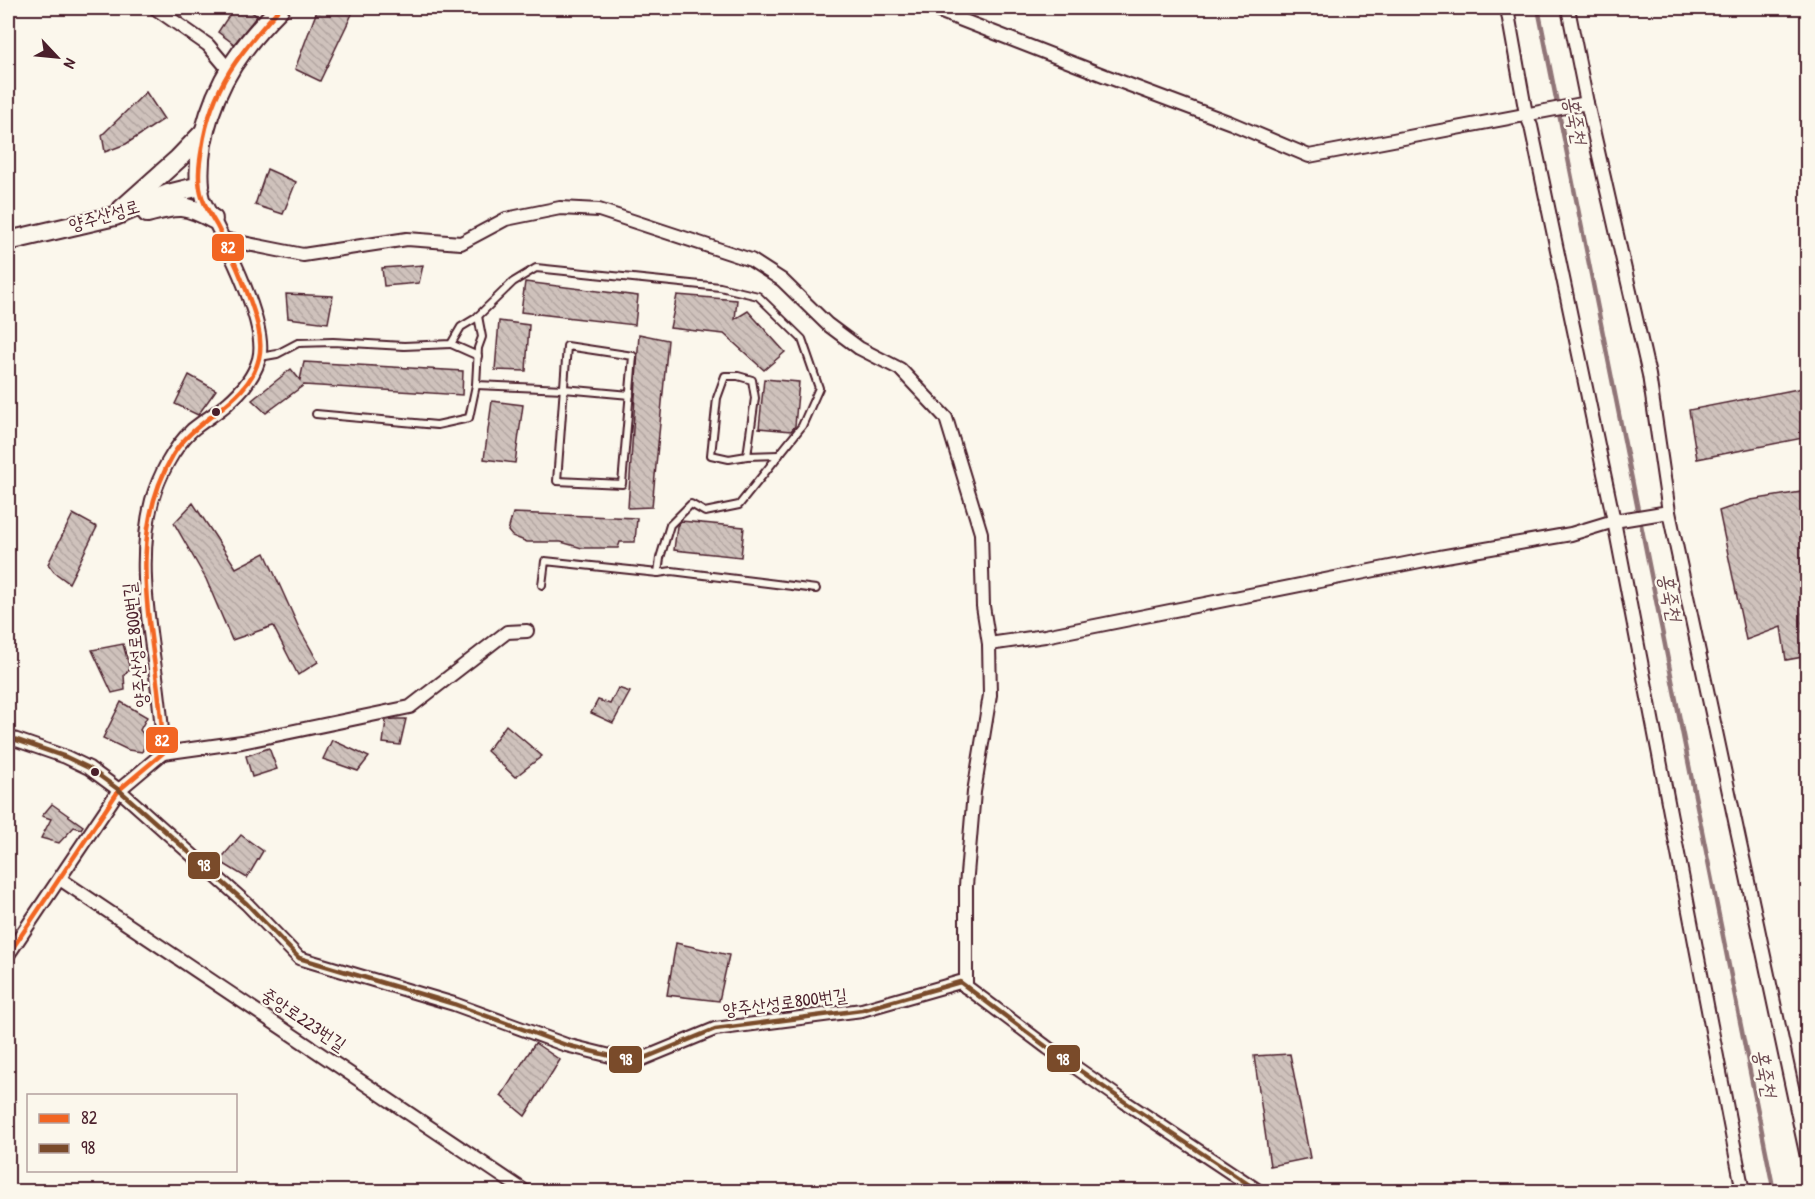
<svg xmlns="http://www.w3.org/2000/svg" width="1815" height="1199" viewBox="0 0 1815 1199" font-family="'Patrick Hand','Poor Story',sans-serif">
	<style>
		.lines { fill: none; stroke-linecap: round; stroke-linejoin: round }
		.stream { stroke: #907477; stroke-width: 4.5 }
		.building { fill: url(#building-back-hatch); stroke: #4a1f2b; stroke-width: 1.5 }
		.lane-casing { stroke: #4a1f2b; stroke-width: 10 }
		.street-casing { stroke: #4a1f2b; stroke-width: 16 }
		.secondary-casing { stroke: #4a1f2b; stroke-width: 22 }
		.lane { stroke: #fbf7ec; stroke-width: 6 }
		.street { stroke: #fbf7ec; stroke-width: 12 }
		.secondary { stroke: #fbf7ec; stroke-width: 18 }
		.bus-1-casing { stroke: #fbf7ec; stroke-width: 9 }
		.bus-2-casing { stroke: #fbf7ec; stroke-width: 9 }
		.bus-1 { stroke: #f26522; stroke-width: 4.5 }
		.bus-2 { stroke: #7a4b2a; stroke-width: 4.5 }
		.bus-dot { fill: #4a1f2b; stroke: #fbf7ec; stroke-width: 2 }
		.labels { text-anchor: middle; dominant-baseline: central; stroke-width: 4.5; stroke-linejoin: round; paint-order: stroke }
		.street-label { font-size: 18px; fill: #4a1f2b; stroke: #fbf7ec }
		.water-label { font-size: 20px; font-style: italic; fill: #6d4a51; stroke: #fbf7ec }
		.line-badge { stroke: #fbf7ec; stroke-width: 2 }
		.badge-label { font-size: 16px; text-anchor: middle; font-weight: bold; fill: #fff }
	</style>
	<defs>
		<pattern id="building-back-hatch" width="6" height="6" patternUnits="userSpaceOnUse" patternTransform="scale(1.5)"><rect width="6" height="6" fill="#cfc2bc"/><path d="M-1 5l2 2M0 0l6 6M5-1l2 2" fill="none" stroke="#b3a6a2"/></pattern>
	</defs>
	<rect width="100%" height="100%" fill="#fbf7ec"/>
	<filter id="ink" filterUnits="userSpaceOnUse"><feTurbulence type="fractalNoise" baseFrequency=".0167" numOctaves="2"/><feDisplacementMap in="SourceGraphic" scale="12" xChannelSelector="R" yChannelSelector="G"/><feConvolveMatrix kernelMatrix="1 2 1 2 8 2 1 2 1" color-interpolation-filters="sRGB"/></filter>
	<g filter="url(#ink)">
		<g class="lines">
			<path class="stream" d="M1538,8l236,1184"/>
		</g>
		<g class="building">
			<path d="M234,8h12l11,8 -23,28 -16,-12z"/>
			<path d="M318,8h21l14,4 -33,69 -25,-12z"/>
			<path d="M146,92l18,27 -38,25 -21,8 -3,-17z"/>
			<path d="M267,169l29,13 -13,32 -28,-9z"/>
			<path d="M423,265l-4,18 -35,3 -2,-18z"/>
			<path d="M525,282l113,14 -3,29 -114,-13z"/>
			<path d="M286,294l47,2 -5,27 -40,-5z"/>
			<path d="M677,295l60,5 -2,19 13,-8 37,41 -21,18 -40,-36 -54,-6z"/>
			<path d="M499,321l30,4 -3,46 -31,-1z"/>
			<path d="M639,334l29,6 -16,167 -24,1z"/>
			<path d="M304,362l159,9 -1,24 -158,-10 -38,28 -14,-13 39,-31 9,11z"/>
			<path d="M189,375l27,15 -18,25 -23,-11z"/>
			<path d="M764,379l35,3 -4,44 -4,5 -32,-3z"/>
			<path d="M1808,387v50l-111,22 -8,-49z"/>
			<path d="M492,401l31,4 -8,58 -31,-4z"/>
			<path d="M1808,491v165l-22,4 -5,-33 -35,13 -27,-129 32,-11z"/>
			<path d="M193,503l43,65 29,-15 34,75 19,34 -20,13 -25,-49 -41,14 -26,-61 -32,-56z"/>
			<path d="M513,513l124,5 -2,24h-15l-2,6h-36l-21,-6h-34l-15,-6 -4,-5z"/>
			<path d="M73,514l24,13 -28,56 -15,-11 -6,-8z"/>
			<path d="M681,521l63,6 -3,30 -67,-7 3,-24z"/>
			<path d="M123,644l7,25 -6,6 1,15 -13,3 -20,-43z"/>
			<path d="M618,688l12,4 -17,31 -22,-10 7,-13 12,4z"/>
			<path d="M121,702l26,15 -7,13 7,9 -5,13 -14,-2 -25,-12z"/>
			<path d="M395,719h11l-6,26 -17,-2 3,-23z"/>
			<path d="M506,725l36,31 -27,21 -28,-26z"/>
			<path d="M332,740l37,17 -11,14 -35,-12z"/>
			<path d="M269,748l8,21 -25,8 -6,-21z"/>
			<path d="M52,804l31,22 -2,3 -7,-2 -15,16 -18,-5 10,-19 -9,-3z"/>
			<path d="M241,835l22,16 -16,27 -28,-17z"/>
			<path d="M676,943l53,12 -10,46 -52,-6z"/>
			<path d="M535,1043l25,17 -35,56 -24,-20z"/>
			<path d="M1290,1054l20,104 -40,8 -16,-110z"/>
		</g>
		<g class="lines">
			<defs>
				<g id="lane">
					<path d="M451,344l27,12"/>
					<path d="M567,346l66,10 -11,128 -65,-3z"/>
					<path d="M260,357l17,-3 21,-11 35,-1 71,4 47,-2 10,-17 15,-9 37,-36 23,-14 184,19 38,9 44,43 17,49 -17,38 -63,79 -34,7 -14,-8 -21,21 -10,33 -2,15"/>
					<path d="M476,385l88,4 66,6"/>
					<path d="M316,414l121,11 32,-7 7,-33 2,-37 4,-11 -4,-21"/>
					<path d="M747,456l8,-58 -3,-18 -14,-4h-13l-8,22 -6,57 18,4 18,-3 32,-1"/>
					<path d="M542,585l3,-24 113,12 14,-2 144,18"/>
				</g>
				<g id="street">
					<path d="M155,8l53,37 21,25"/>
					<path d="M931,8l172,67 128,48 78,33 278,-53"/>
					<path d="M1507,8l19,106 5,12 83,395 129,671"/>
					<path d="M1568,8l19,95 62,272 20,137 139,650"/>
					<path d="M223,239l80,16 104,-16 54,4 45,-24 54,-11 39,2 152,50 31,20 45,44 32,24 41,21 46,49 35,115 2,73 6,38 1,51 -16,97 -8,94v101"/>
					<path d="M989,644l56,-8 395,-79 131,-23 43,-13 55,-9"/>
					<path d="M8,737l58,20 23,11 30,22 128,114 52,54 155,46 112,41 69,17 80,-33 147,-19 98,-28 88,66 77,54 135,90"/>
					<path d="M163,753l79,-11 168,-35 97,-75 20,-1"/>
					<path d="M60,879l466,313"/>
					<path d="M8,955l111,-165 44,-37c-1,-84 -32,-168 -11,-253 7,-24 21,-52 40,-70 12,-10 25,-17 36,-27 14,-12 26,-26 31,-44 10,-36 -39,-127 -56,-160l-3,-13"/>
				</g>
				<g id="secondary">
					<path d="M122,209l56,-50 26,-27"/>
					<path d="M147,213c30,-8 38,-10 66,6"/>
					<path d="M8,241l107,-25 53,-22 32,-8c-4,-47 15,-99 43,-136 11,-15 24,-29 37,-42"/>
				</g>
			</defs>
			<use href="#lane" class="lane-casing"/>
			<use href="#street" class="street-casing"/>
			<use href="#secondary" class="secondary-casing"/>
			<use href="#lane" class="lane"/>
			<use href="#street" class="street"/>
			<use href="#secondary" class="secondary"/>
			<defs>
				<path id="bus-1" d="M8,955l111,-165 44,-37c-1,-101 -45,-204 10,-298 22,-38 76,-52 86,-97 5,-21 -5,-47 -12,-66 -9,-23 -19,-45 -30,-66 -5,-9 -12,-19 -15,-29 -5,-16 -3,-32 0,-49 9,-61 38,-96 78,-140"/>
				<path id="bus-2" d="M8,737l58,20 23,11 30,22 128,114 52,54 155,46 112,41 69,17 80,-33 147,-19 98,-28 88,66 77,54 135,90"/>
			</defs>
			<use href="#bus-1" class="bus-1-casing"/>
			<use href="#bus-2" class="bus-2-casing"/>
			<use href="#bus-1" class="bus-1"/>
			<use href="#bus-2" class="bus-2"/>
		</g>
	</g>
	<g class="bus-dot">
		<circle cx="216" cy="412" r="5"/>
		<circle cx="95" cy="772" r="5"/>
	</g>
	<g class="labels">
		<g class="street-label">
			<text transform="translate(104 215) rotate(-16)">양주산성로</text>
			<text transform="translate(135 645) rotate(-96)">양주산성로800번길</text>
			<text transform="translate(785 1002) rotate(-7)">양주산성로800번길</text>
			<text transform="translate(304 1019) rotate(34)">중앙로223번길</text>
		</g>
		<g class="water-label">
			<text transform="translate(1576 120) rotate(79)">홍죽천</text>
			<text transform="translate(1671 597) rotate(79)">홍죽천</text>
			<text transform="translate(1766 1073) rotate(79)">홍죽천</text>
		</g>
	</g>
	<g class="line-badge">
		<rect x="211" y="233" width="34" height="29" rx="6" fill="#f26522"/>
		<rect x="145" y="726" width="34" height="28" rx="6" fill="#f26522"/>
		<rect x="187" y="851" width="34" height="29" rx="6" fill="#7a4b2a"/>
		<rect x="1046" y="1044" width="35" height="29" rx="6" fill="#7a4b2a"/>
		<rect x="608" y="1045" width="35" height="29" rx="6" fill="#7a4b2a"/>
	</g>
	<g class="badge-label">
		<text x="228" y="253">82</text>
		<text x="162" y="746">82</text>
		<text x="204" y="871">98</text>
		<text x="1063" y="1065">98</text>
		<text x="626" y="1065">98</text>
	</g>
	<rect width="1815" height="1199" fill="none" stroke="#fbf7ec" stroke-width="30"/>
	<rect x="15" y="15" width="1785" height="1169" fill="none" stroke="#4a1f2b" stroke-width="2" filter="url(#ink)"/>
	<rect x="27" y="1094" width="210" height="78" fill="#fbf7ec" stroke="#b4a19f" stroke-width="1.5"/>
	<rect x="39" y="1114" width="30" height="9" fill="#f26522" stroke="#b4a19f" stroke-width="1.5"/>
	<text x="81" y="1124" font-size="18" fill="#4a1f2b">82</text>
	<rect x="39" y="1144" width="30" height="9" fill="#7a4b2a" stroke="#b4a19f" stroke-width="1.5"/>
	<text x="81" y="1154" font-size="18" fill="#4a1f2b">98</text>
	<g transform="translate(57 57) rotate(116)" stroke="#fbf7ec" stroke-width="4.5" paint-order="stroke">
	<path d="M0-4.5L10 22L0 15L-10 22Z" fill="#4a1f2b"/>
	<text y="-9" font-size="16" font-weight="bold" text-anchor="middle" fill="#4a1f2b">N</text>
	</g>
</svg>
